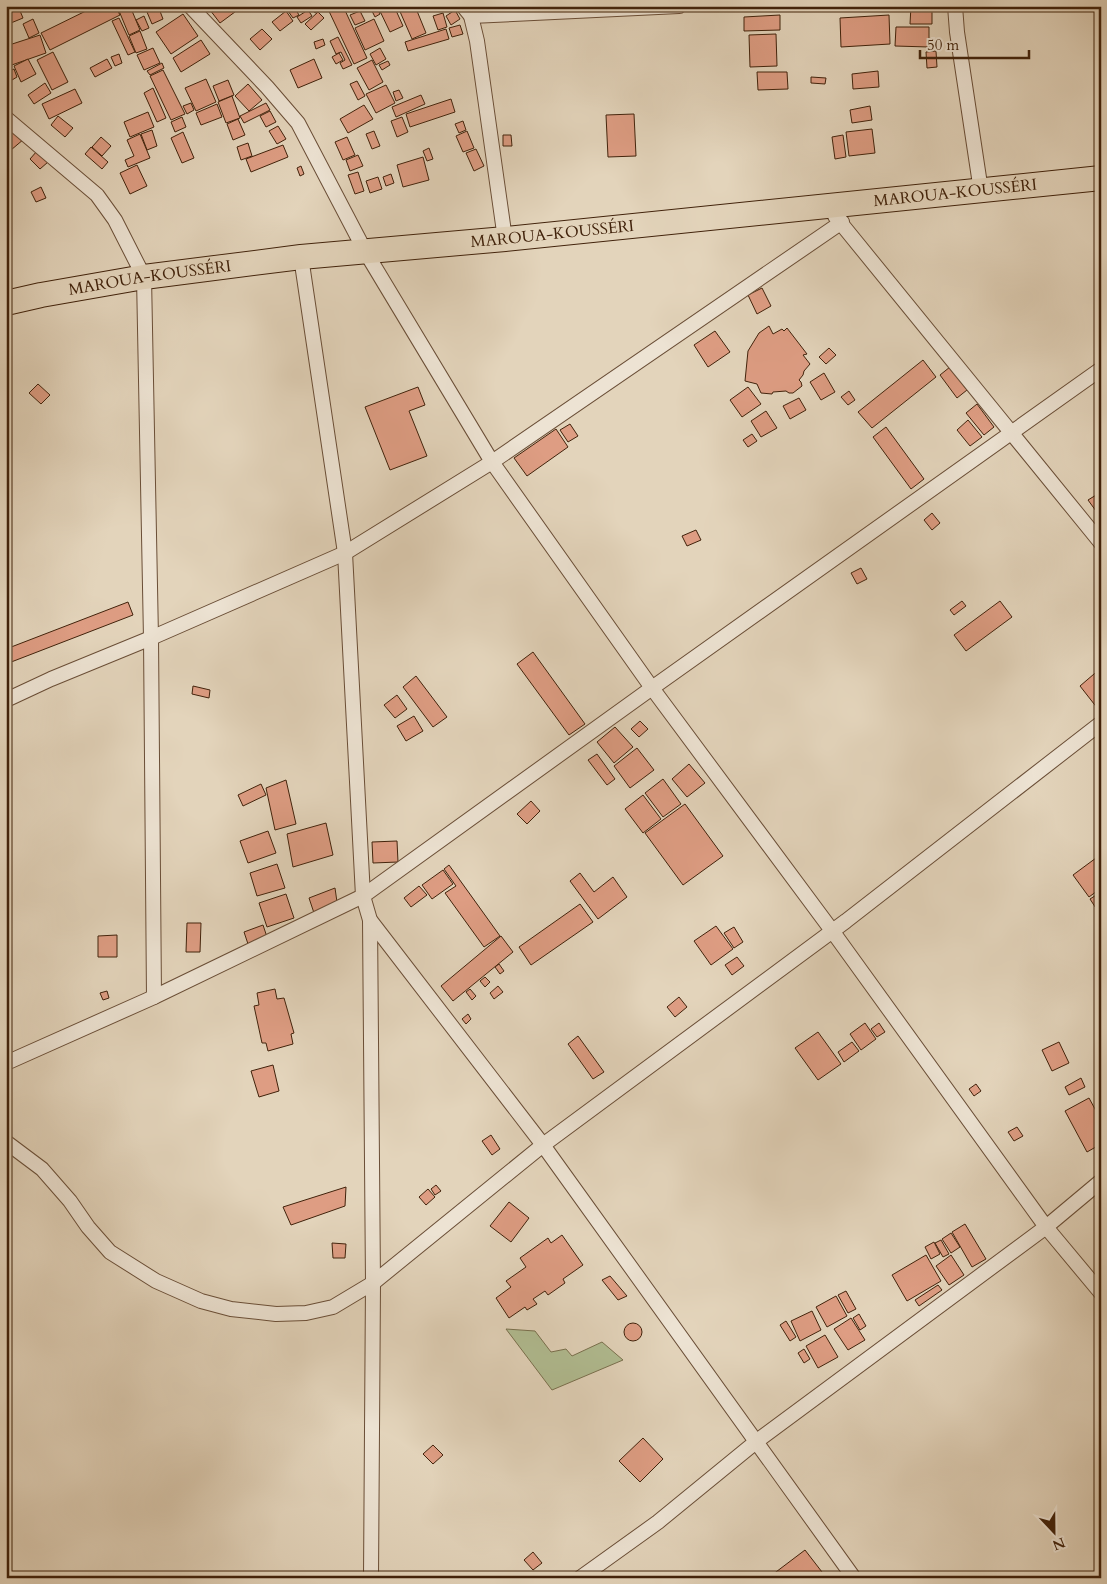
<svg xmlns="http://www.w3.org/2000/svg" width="1107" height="1584" viewBox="0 0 1107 1584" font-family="Cardo,serif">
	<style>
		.green { fill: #b1bd92; stroke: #79704e }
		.building { fill: #de9d83; stroke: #41220b }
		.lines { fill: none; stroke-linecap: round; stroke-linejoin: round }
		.minor-casing { stroke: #6a4e37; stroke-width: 16 }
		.trunk-casing { stroke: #41220b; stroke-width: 26 }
		.minor { stroke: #ede3d3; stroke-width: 14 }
		.trunk { stroke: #e3d4bb; stroke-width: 24 }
		.labels { text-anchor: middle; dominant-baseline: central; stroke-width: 5; stroke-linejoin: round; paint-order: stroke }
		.street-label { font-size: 16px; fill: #41220b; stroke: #ede3d3 }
	</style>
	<rect width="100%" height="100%" fill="#e3d4bb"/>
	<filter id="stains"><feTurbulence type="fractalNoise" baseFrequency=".004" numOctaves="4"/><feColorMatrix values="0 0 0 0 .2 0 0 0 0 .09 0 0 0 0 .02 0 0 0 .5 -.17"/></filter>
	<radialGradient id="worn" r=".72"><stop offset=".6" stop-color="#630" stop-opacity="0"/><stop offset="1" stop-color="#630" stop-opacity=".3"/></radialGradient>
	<path class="green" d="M506,1329l29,2 16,21 15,-3 6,7 30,-14 21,18 -71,30z"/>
	<g class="building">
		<path d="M18,6l5,12 -17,7v-13z"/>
		<path d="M96,6h19l5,9 -70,35 -9,-17z"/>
		<path d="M117,6h13l10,24 -11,5z"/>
		<path d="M158,6l5,13 -11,5 -5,-12z"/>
		<path d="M215,6h28l-23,17 -10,-13z"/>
		<path d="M311,6h13l1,1 -10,6z"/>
		<path d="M343,6l24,52 -13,6 -27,-57z"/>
		<path d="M394,6l9,20 -13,6 -12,-25z"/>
		<path d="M415,6l11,27 -14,6 -14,-32z"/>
		<path d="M911,6h21v18h-22z"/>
		<path d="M294,7l5,8 -6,3 -5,-7z"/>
		<path d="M377,7l3,7 -5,3 -4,-8z"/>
		<path d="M308,10l4,6 -11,7 -4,-6z"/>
		<path d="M455,10l5,9 -9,6 -5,-9z"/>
		<path d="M286,11l7,10 -13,10 -8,-9z"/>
		<path d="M360,11l5,10 -10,4 -5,-10z"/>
		<path d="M318,12l6,6 -13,12 -6,-6z"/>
		<path d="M443,13l4,14 -9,3 -5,-14z"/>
		<path d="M183,14l15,22 -27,18 -15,-22z"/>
		<path d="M780,15v15l-36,1v-14z"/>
		<path d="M889,15l1,29 -49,3 -1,-29z"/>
		<path d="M144,16l5,12 -7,3 -6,-11z"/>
		<path d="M119,18l16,34 -7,3 -16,-34z"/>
		<path d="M33,19l6,14 -10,5 -6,-14z"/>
		<path d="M374,19l10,22 -19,9 -10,-22z"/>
		<path d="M460,25l3,9 -11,3 -3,-9z"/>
		<path d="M896,27h33v20l-34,-1z"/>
		<path d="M262,29l10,10 -12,11 -10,-11z"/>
		<path d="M446,29l3,10 -41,12 -3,-9z"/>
		<path d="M140,31l7,18 -11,4 -7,-17z"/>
		<path d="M776,34l1,32 -27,1 -1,-32z"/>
		<path d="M40,35l6,18 -40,14v-21z"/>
		<path d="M338,37l14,28 -9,4 -3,-6 5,-3 -4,-8 -5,2 -6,-13z"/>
		<path d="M323,39l2,6 -9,4 -2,-7z"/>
		<path d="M201,40l9,14 -29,18 -8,-14z"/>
		<path d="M153,48l7,15 -16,7 -7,-15z"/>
		<path d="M380,48l6,11 -10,6 -6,-11z"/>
		<path d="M936,51l1,16 -10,1 -1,-16z"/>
		<path d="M53,52l15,30 -16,8 -15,-30z"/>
		<path d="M339,53l4,7 -7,4 -4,-7z"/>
		<path d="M119,54l3,9 -7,3 -4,-9z"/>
		<path d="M28,59l8,15 -15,8 -7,-16z"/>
		<path d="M107,59l5,9 -17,9 -5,-9z"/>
		<path d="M314,59l8,19 -24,10 -8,-18z"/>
		<path d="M372,60l11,22 -14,8 -12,-22z"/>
		<path d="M388,61l2,4 -8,5 -3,-5z"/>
		<path d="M162,63l2,5 -14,7 -3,-4z"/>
		<path d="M14,69l3,8 -10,6 -1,-10z"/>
		<path d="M163,70l22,44 -14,6 -21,-44z"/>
		<path d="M878,71l1,16 -26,2 -1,-15z"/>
		<path d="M757,72h30l1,17 -30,1z"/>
		<path d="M811,77l15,1 -1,6 -14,-1z"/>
		<path d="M206,79l10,23 -20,9 -11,-23z"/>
		<path d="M228,80l6,15 -15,6 -6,-15z"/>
		<path d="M357,81l8,15 -7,4 -8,-16z"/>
		<path d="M45,83l6,10 -17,11 -6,-9z"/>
		<path d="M248,84l14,16 -13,11 -14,-15z"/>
		<path d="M386,85l9,18 -19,10 -10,-19z"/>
		<path d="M153,88l13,30 -9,4 -13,-29z"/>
		<path d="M75,89l7,14 -33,16 -7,-15z"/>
		<path d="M399,90l4,8 -7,3 -3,-9z"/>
		<path d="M421,95l4,9 -29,13 -4,-10z"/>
		<path d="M232,96l8,22 -14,5 -8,-21z"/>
		<path d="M451,99l4,13 -45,15 -4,-13z"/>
		<path d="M191,103l3,7 -7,4 -4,-8z"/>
		<path d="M266,103l4,7 -26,13 -4,-7z"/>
		<path d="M217,104l5,13 -21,8 -5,-12z"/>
		<path d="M364,105l9,14 -25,14 -8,-14z"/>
		<path d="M870,106l2,14 -20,3 -2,-13z"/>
		<path d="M270,111l6,11 -10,5 -6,-11z"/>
		<path d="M148,112l6,15 -24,10 -6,-15z"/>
		<path d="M634,114l2,42 -28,1 -2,-42z"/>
		<path d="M58,116l15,12 -8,9 -14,-12z"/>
		<path d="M182,117l4,10 -11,5 -4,-10z"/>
		<path d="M402,117l6,15 -11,5 -6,-16z"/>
		<path d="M238,119l7,16 -12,5 -6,-16z"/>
		<path d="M463,121l3,9 -7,3 -4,-9z"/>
		<path d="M278,126l8,13 -9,5 -8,-13z"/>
		<path d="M13,127l11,12 -13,11 -5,-6v-10z"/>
		<path d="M872,129l3,24 -26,3 -3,-24z"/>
		<path d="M152,130l5,16 -10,4 -6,-16z"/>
		<path d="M374,131l6,15 -8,3 -6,-15z"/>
		<path d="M467,131l7,17 -11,4 -7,-16z"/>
		<path d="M183,132l11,26 -12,5 -11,-25z"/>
		<path d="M140,134l10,24 -22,9 -3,-7 9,-4 -7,-16z"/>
		<path d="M503,135h8l1,11h-9z"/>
		<path d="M843,135l3,22 -11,2 -3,-22z"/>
		<path d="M101,137l10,9 -9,10 -10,-9z"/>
		<path d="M347,137l8,18 -12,5 -8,-18z"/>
		<path d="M248,143l4,13 -11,4 -4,-13z"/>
		<path d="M283,145l5,12 -37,15 -5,-13z"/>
		<path d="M91,147l17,15 -6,7 -17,-15z"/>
		<path d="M429,148l4,11 -6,2 -4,-10z"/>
		<path d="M476,149l8,17 -10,5 -8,-18z"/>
		<path d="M37,151l11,11 -8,7 -10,-10z"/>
		<path d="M358,155l5,11 -13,5 -4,-11z"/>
		<path d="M423,157l6,23 -26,7 -6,-22z"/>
		<path d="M137,165l10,21 -17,8 -10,-21z"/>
		<path d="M301,166l3,8 -4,2 -3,-8z"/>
		<path d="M358,172l6,19 -9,3 -7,-19z"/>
		<path d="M391,174l3,9 -8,3 -3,-9z"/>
		<path d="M378,177l4,12 -12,4 -4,-12z"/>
		<path d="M41,187l5,11 -10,4 -5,-10z"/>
		<path d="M762,288l9,18 -14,8 -9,-19z"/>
		<path d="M769,326l4,8 9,-5 2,2 3,-3 20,26 -4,1 7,9 -6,7 -1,4 -4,5 2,2 1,4 -9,7h-4l-3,-2 -13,1 -1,2 -11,-1 -4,-9 -12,-3 3,-30 11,-18z"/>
		<path d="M715,331l15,21 -22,15 -14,-22z"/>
		<path d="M829,348l7,7 -10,9 -7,-7z"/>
		<path d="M923,360l13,17 -64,51 -14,-16z"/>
		<path d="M950,367l17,23 -10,8 -17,-23z"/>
		<path d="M824,373l11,19 -14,8 -11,-18z"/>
		<path d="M38,384l12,11 -9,9 -12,-11z"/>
		<path d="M418,387l7,18 -16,6 18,45 -37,14 -25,-63z"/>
		<path d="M748,387l13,17 -19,13 -12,-17z"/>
		<path d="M849,391l6,9 -7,5 -7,-8z"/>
		<path d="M799,398l7,12 -16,9 -7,-13z"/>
		<path d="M977,404l17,23 -10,8 -18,-22z"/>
		<path d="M766,411l11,17 -16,9 -10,-16z"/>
		<path d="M968,420l14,17 -12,9 -13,-16z"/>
		<path d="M570,424l8,12 -10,6 -8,-12z"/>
		<path d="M886,427l38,52 -13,10 -38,-52z"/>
		<path d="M556,429l12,18 -41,29 -13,-18z"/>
		<path d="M752,434l5,7 -9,6 -5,-7z"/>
		<path d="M1101,492v16l-5,3 -8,-11z"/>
		<path d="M932,513l8,10 -8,7 -8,-10z"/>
		<path d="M696,530l5,10 -14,6 -5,-10z"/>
		<path d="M861,568l6,11 -10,5 -6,-11z"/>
		<path d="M962,601l4,5 -12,9 -4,-5z"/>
		<path d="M1000,601l12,16 -46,34 -12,-16z"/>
		<path d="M128,602l5,13 -127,49v-15z"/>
		<path d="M533,652l52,72 -16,11 -52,-71z"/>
		<path d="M1101,668v39l-3,2 -18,-23z"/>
		<path d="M416,676l31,41 -14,10 -30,-40z"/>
		<path d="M193,686l17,4 -1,8 -17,-4z"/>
		<path d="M397,695l10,14 -12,9 -11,-13z"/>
		<path d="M414,716l9,15 -17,10 -9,-15z"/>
		<path d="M640,721l8,8 -9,8 -8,-8z"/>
		<path d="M615,727l18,20 -19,16 -17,-21z"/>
		<path d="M637,748l17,22 -24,18 -16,-22z"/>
		<path d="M597,754l18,25 -8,6 -19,-25z"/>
		<path d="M689,764l16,19 -18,14 -15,-18z"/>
		<path d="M663,779l18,25 -18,13 -18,-24z"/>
		<path d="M286,780l10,44 -21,6 -9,-42z"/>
		<path d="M261,784l5,11 -23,11 -5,-11z"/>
		<path d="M643,795l18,24 -18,14 -18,-24z"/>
		<path d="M531,801l9,10 -13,13 -10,-10z"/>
		<path d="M685,804l38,52 -40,29 -38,-52z"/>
		<path d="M326,823l7,32 -40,12 -6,-33z"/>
		<path d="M268,831l8,22 -28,10 -8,-22z"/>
		<path d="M397,841l1,21 -25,1 -1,-21z"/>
		<path d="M1096,858l5,6v24l-12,9 -16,-22z"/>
		<path d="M277,864l8,24 -28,8 -7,-23z"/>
		<path d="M449,865l51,71 -16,11 -39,-54 11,-7 -12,-17z"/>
		<path d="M443,870l10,14 -21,15 -10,-14z"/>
		<path d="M580,873l14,19 19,-15 14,20 -29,22 -28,-38z"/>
		<path d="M419,886l8,9 -16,12 -7,-9z"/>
		<path d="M335,888l2,14 -23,11 -5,-15z"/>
		<path d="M1101,892v24l-11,-17z"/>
		<path d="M286,894l8,24 -27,9 -8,-24z"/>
		<path d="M580,904l13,18 -62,43 -12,-18z"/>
		<path d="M187,923h14l-1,29h-14z"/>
		<path d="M263,925l4,12 -19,7 -4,-12z"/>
		<path d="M716,926l17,23 -22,16 -17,-24z"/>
		<path d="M734,927l9,15 -9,6 -10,-15z"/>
		<path d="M117,935v22h-19v-21z"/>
		<path d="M501,936l12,16 -60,49 -12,-15z"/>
		<path d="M737,957l7,9 -12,9 -7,-10z"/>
		<path d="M499,964l5,7 -4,3 -5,-7z"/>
		<path d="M485,977l5,5 -5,5 -5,-6z"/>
		<path d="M498,986l5,6 -9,7 -4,-6z"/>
		<path d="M275,989l2,10 7,-1 10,35 -3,1 2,10 -25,7 -2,-8h-4l-8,-37 5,-1 -2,-12z"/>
		<path d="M470,989l6,7 -4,4 -6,-8z"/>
		<path d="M107,991l2,7 -6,2 -3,-7z"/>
		<path d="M679,997l8,10 -12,10 -8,-10z"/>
		<path d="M468,1014l3,5 -5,5 -4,-5z"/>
		<path d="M865,1023l11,16 -15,11 -11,-16z"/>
		<path d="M879,1023l6,9 -8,5 -6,-8z"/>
		<path d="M818,1032l23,32 -23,16 -23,-32z"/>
		<path d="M578,1036l26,36 -11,7 -25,-35z"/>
		<path d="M852,1042l7,9 -15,11 -6,-10z"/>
		<path d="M1059,1042l10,21 -17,8 -10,-21z"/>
		<path d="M273,1065l6,26 -20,6 -8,-26z"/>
		<path d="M1081,1078l4,9 -16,8 -4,-8z"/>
		<path d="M976,1084l5,7 -7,5 -5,-7z"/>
		<path d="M1089,1098l12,22v24l-14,8 -22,-41z"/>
		<path d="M1017,1127l6,9 -9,5 -6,-9z"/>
		<path d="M491,1135l9,14 -8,6 -10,-14z"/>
		<path d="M436,1185l5,6 -6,4 -4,-6z"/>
		<path d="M346,1187l-1,19 -54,19 -8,-18z"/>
		<path d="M428,1189l7,8 -9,8 -7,-8z"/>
		<path d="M509,1202l20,16 -18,24 -21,-16z"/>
		<path d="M965,1224l21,35 -14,8 -20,-35z"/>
		<path d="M951,1233l9,14 -9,6 -9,-14z"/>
		<path d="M562,1235l21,30 -20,14 2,4 -17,12 -3,-4 -12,8 4,5 -10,6 -2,-3 -16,11 -13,-20 15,-11 -5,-6 20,-14 -6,-9 28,-20 3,5z"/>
		<path d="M941,1240l8,14 -6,3 -8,-14z"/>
		<path d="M934,1242l6,12 -9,5 -6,-12z"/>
		<path d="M332,1243l14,1 -1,14h-12z"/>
		<path d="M926,1255l15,26 -34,20 -15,-26z"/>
		<path d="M951,1255l13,20 -15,10 -13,-19z"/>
		<path d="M610,1276l17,20 -9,4 -16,-20z"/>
		<path d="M938,1285l4,5 -23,16 -4,-6z"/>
		<path d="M846,1291l10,18 -8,4 -10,-18z"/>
		<path d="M836,1296l11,20 -20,11 -11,-20z"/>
		<path d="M812,1311l9,19 -21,11 -9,-20z"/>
		<path d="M859,1314l7,12 -6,4 -7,-12z"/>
		<path d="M851,1318l14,22 -17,10 -14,-21z"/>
		<path d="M786,1321l10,16 -6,4 -10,-16z"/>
		<circle cx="633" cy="1332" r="9"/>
		<path d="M825,1335l13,22 -20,11 -12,-22z"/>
		<path d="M804,1349l6,10 -6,4 -6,-10z"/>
		<path d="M643,1438l20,21 -23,23 -21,-21z"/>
		<path d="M433,1445l10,10 -10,9 -10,-10z"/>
		<path d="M805,1550l17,22 -8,6h-46z"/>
		<path d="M533,1552l9,11 -9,7 -9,-10z"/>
	</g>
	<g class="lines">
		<defs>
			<g id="minor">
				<path d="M190,6l77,81 31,36 67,128 127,211 160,226 181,244 213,295 55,66"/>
				<path d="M463,6l8,10 6,25 28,198"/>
				<path d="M955,6l2,26 24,159"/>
				<path d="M471,16l208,-10"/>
				<path d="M6,118l91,77 18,25 29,57 7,361 3,359"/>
				<path d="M835,216l266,327"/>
				<path d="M301,257l44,296 18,343 7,24 173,225 311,433"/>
				<path d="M6,700l45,-21 100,-41 194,-85 147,-91 350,-240"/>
				<path d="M370,920l3,363 -2,295"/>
				<path d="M6,1063l148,-66 209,-101 289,-208 449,-319"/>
				<path d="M6,1142l36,27 28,32 18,26 22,25 46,29 45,20 30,8 45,5 30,-1 27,-6 40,-24 170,-138 303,-224 255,-198"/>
				<path d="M580,1578l78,-56 99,-81 289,-214 55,-46"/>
			</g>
			<g id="trunk">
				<path id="s1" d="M6,303l35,-8 103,-18 157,-20 204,-18 596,-61"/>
			</g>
		</defs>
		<use href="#minor" class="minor-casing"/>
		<use href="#trunk" class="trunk-casing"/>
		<use href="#minor" class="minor"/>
		<use href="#trunk" class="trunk"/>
	</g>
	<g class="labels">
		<g class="street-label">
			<text stroke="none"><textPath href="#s1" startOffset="956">MAROUA-KOUSSÉRI</textPath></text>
			<text stroke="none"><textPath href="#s1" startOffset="551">MAROUA-KOUSSÉRI</textPath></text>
			<text stroke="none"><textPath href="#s1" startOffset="146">MAROUA-KOUSSÉRI</textPath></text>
		</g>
	</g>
	<rect width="1107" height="1584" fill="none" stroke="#e3d4bb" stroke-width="25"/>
	<rect x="8" y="8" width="1092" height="1569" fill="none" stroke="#41220b" stroke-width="2.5"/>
	<rect x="12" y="12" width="1082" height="1559" fill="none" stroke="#41220b"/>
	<g transform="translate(1054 1532) rotate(158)" stroke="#ede3d3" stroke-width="4" paint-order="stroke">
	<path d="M0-4L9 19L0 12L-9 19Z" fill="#41220b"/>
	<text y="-8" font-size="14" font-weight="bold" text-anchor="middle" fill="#41220b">N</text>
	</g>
	<path d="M920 50v8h109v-8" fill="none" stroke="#41220b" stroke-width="2.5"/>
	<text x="927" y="50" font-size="15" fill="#41220b" stroke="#ede3d3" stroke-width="4" paint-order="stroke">50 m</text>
	<rect width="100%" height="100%" filter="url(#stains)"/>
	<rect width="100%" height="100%" fill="url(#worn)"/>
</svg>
